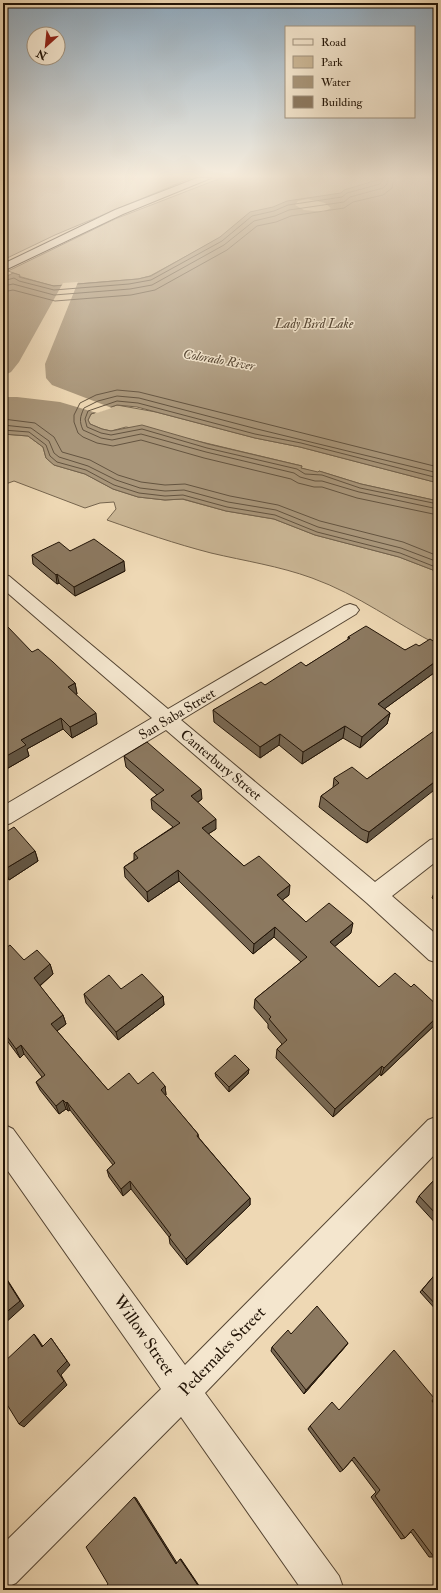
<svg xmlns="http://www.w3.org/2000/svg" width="441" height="1593" viewBox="0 0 441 1593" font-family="'IM FELL Double Pica',serif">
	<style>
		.green { fill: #cbb796; stroke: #76654e }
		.water { fill: #a89579; stroke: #72614b }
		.pier { fill: #eed8b4 }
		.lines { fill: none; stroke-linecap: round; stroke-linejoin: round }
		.shore { stroke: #645440; stroke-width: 1 }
		.street-casing { stroke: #544432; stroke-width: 2 }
		.secondary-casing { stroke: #211306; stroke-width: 2 }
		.street { fill: #f4e6ce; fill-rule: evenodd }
		.secondary { fill: #f4e6ce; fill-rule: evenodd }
		.wall { fill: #786853; stroke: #211306 }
		.shaded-wall { fill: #625543; stroke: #211306 }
		.building { fill: #8c7960; stroke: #211306 }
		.labels { text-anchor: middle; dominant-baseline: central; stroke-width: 3; stroke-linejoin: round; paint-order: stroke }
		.far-water-label { font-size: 13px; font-style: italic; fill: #574734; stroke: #f4e6ce }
		.street-label { font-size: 14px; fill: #211306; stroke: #f4e6ce }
		.near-street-label { font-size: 17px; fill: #211306; stroke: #f4e6ce }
	</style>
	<rect width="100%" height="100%" fill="#eed8b4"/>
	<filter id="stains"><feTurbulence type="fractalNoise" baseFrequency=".005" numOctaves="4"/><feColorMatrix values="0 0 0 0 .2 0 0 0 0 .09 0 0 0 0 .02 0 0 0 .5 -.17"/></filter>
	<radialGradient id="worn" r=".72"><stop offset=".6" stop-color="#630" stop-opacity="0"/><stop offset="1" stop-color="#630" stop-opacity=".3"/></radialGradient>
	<g class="green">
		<path d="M3,178h188l-136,57 -52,25z"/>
		<path d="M221,178h176l-159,50 -88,48 -12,3 -85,7 -35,-10 1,-1 -11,-4 107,-52z"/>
		<path d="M117,405l39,7 99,26 45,9 138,36v18l-77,-17 -42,-13 -1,2 -17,-5 1,-2 -113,-27 -63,-12 -15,4 -9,-2 -12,-5 -2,-4 3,-6z"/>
		<path d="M3,434l25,2 15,11 3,11 8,7 31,9 28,15 25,8 27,3 17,-1 44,12 48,8 41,16 84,22 39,15v73c-43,-22 -79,-50 -126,-67 -33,-12 -67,-17 -101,-25 -35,-9 -70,-21 -104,-33l9,-11 -2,-7 -14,1 -15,5 -71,-27 -11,4z"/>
	</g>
	<path class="water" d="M384,178h54v305l-138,-36 -45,-9 -118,-31 -20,-2 -26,9 -3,6 2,4 12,5 9,2 31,-6 66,19 94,22 -1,2 17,4 1,-1 42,13 77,17v71l-39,-15 -84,-22 -41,-16 -48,-8 -43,-12 -18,1 -27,-3 -25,-8 -28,-15 -31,-9 -8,-7 -3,-11 -15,-11 -25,-2v-156l10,-5 7,2 -1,2 35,9 84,-7 13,-3 69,-39 30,-25 23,-5 14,-6 54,-8 3,-3z"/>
	<g class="pier">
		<path d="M308,199l17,4 6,5 -8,4 -8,-1 -11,-1 -9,-5 3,-4z"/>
		<path d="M78,282l-33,82 1,14 6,7 60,23 -15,5 -37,-11 -43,-5h-14v-21l8,-4 8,-10 44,-79z"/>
	</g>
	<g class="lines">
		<g class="shore">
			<path d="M3,281l11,-3 5,3 35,9 75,-6 22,-4 71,-39 30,-25 22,-5 14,-6 54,-8 5,-4 33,-9 3,-6"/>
			<path d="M3,286l10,-2 41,11 76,-6 22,-4 72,-40 30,-24 21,-5 14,-6 55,-8 6,-5 33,-9 4,-4 1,-6"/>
			<path d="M3,292l10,-2 42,11 76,-6 24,-5 72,-40 30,-24 19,-4 15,-6 53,-8 9,-6 30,-7 9,-7 2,-10"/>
			<path d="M3,419l32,4 19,14 8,15 28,8 28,15 23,7 24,3 20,-1 45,12 48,9 42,16 83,21 35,14"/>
			<path d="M3,425l28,3 18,13 5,12 5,4 29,9 28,14 24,8 25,3 19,-1 44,12 48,8 42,17 83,21 37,14"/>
			<path d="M3,430l26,2 17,13 4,11 7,6 29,8 28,15 25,8 26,3 18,-1 44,12 48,8 42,17 83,21 38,15"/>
			<path d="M438,467l-299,-75 -22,-2 -21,5 -16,8 -6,12v7l4,11 5,4 14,6 16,3 28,-6 63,18 87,21 7,4 16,4h8l35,11 81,17"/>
			<path d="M438,473l-181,-44 -118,-31 -22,-2 -19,5 -14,7c-4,9 -5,13 -1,22l18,8 11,2 29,-6 65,18 88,21 6,4 15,4h7l37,11 79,17"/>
			<path d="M438,478l-137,-35 -46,-9 -117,-31 -21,-2 -29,10 -3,8 2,8 14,6 10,2 31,-6 65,19 90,21 8,5 17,1 38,13 78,16"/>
		</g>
		<defs>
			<g id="street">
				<path d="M3,575l6,1 159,133 176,-103 6,-2 6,2 3,4 -3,4 -175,106 194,162 55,-42 8,-2v22l-46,36 46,40v27l-9,-3 -62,-57 -201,-173 -155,93 -8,3v-20l149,-88 -149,-129z"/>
				<path d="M438,1116v35l-233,242 134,183 5,14h-42l-121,-173 -165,166 -13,6v-45l158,-155 -158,-225v-40l10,5 172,236 243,-245z"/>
			</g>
			<path id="secondary" d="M197,178h14l-88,36 -120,57v-7l112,-54z"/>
		</defs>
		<use href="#street" class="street-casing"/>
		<use href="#secondary" class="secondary-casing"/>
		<use href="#street" class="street"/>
		<use href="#secondary" class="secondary"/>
	</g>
	<g class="wall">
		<path d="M70,551l55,20 -50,25 -16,-13 -2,1 -24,-20 -1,-9z"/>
		<path d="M348,637l57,13 14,-4 19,-2v26l-54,39 6,4 -3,11 -27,24 -17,-10 -41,26 -23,-19 -19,13 -46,-36 -1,-12 93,-44 42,-26z"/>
		<path d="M32,652l43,31 2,11 -1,1 21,29 -25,14 -9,-9 -36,20 2,7 -26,15z"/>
		<path d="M423,739l-56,104 -7,-4 -41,-32 2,-11 12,-8 1,-10 33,1z"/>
		<path d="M124,756l78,43 -5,4 19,26 -8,5 36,32 45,29 -7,5 24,22 45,11 -17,14 45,40h32l27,19v16l-57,54 -1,-2 -47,43 -57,-59 1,-9 5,-5 -14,-16v-4l-14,-16 1,-9 46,-37 -27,-25 -21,17 -74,-73 -31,21 -23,-25 -1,-10 10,-7v-7l39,-26 -21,-18 -1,-10 6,-4 -31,-28z"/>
		<path d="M3,834l32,17 3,10 -29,19 -6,-7z"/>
		<path d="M438,886v17l-6,-5 4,-10z"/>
		<path d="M3,950l21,10 26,4 3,10 -13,12 23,29 3,9 -9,7 51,59 30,-6 27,2 1,9h-1l33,39 1,4 51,60v7l-63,60 -17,-21 -1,-7 -38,-48 -8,7 -14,-19 -2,-7 6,-5 -43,-55 -2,1 -2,-2 -7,5 -19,-24 -4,-8 6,-5 -18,-23 -4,4 -17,-23z"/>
		<path d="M121,989l42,7 1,9 -46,35 -32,-37 -2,-9z"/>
		<path d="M249,1069l-1,5 -19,18 -13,-15 -1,-4z"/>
		<path d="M438,1176v50l-22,-24 3,-6z"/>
		<path d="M438,1271v41l-18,-20z"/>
		<path d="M291,1334l57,9 -3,4 -41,47 -33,-43 1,-4z"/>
		<path d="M432,1401l2,156h-5l-18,-25 -6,6 -4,1 -30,-42 5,-5 -24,-32 -9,10 -3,2 -32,-43 2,-3 29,-16z"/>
	</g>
	<g class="shaded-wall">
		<path d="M124,561l1,10 -50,25 -1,-9z"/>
		<path d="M57,574l2,9 -2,1 -1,-9z"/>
		<path d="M438,660v10l-62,45 2,-11z"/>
		<path d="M75,683l2,11 -7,4 -2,-11z"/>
		<path d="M96,713l1,11 -25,14 -2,-11z"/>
		<path d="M390,713l-3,11 -27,24 2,-11z"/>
		<path d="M61,718l2,11 -36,20 2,7 -26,15v-13l18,-18z"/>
		<path d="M345,726l-2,12 -41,26 1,-12z"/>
		<path d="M280,734l-1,11 -19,13v-11z"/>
		<path d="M438,779v8l-71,56 2,-11z"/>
		<path d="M201,789l1,10 -11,8v-11z"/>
		<path d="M216,819v10l-14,9v-10z"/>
		<path d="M35,851l3,10 -29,19 -4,-11z"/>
		<path d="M178,870l1,11 -31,21 -1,-10z"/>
		<path d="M290,885l-1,10 -13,10 1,-10z"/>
		<path d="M353,923l-2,10 -23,19 2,-10z"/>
		<path d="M275,927l-1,10 -21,17 1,-10z"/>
		<path d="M50,964l3,10 -16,14 -3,-10z"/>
		<path d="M163,996l1,9 -46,35 -2,-8z"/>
		<path d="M63,1015l3,9 -12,9 -3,-9z"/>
		<path d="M438,1016v6l-57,54 3,-8z"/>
		<path d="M21,1045l3,9 -4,4 -4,-9z"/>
		<path d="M382,1066l-2,8 -47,43 2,-8z"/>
		<path d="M249,1069l-1,5 -19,18v-5z"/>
		<path d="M165,1086l1,9 -4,3 -1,-8z"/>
		<path d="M63,1100l3,9 -7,5 -3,-8z"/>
		<path d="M67,1102l3,8 -2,1 -2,-8z"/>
		<path d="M130,1181l1,8 -8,7 -2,-7z"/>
		<path d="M250,1198v7l-63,60 -1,-6z"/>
		<path d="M3,1273l21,33 -21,19z"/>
		<path d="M34,1334l4,5 8,12 -4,-4z"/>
		<path d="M51,1338l19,27 -9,10 6,10 -43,42 -5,-3 38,-53z"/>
		<path d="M348,1343l-3,4 -41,47 2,-4z"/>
		<path d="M134,1497l2,1 41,65 -1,1z"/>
		<path d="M180,1559h1l21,31h-1z"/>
	</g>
	<g class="building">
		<path d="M94,539l30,22 -50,26 -17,-13 -1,1 -24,-20 27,-13 11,9z"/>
		<path d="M3,625l2,2 2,-1 25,26 6,-3 15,13 22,21 -7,4 28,26 -26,14 -9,-9 -40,22 5,5 -23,13z"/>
		<path d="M366,626l39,24 11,-6 3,2 11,-7 8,5v16l-60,44 12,9 -28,24 -17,-11 -42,26 -23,-18 -20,13 -47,-37 48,-28 4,3 36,-23 5,4 44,-28 -2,-1z"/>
		<path d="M438,728v51l-69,53 -7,-3 -41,-33 18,-13 -5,-5 18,-11 15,12z"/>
		<path d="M147,742l54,47 -10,7 25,23 -14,9 42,38 15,-10 31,29 -13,10 29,27 23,-19 24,20 -23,19 49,45 16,-14 16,14 3,-3 24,22v10l-54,52 -2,-2 -47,43 -58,-60 10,-9 -18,-21 2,-2 -16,-18 52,-42 -32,-30 -21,17 -76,-74 -31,22 -23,-25 14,-9 -4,-5 46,-30 -29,-24 13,-9 -40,-34z"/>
		<path d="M14,827l21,24 -30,18 -2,-3v-32z"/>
		<path d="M10,945l14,15 13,-10 13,14 -16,14 29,37 -12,9 57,66 21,-17 9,11 15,-12 12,14 -4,4 37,44 -1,2 53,62 -64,61 -17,-22 2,-2 -41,-54 -9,8 -14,-19 8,-7 -48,-61 -1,1 -3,-3 -7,6 -20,-24 9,-7 -24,-30 -5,4 -13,-18v-81z"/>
		<path d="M142,974l21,22 -47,36 -32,-38 25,-19 12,14z"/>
		<path d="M235,1055l14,14 -20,18 -14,-14z"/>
		<path d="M438,1176v40l-19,-20z"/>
		<path d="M438,1271v36l-16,-17z"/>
		<path d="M3,1274l17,27 -17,14z"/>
		<path d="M317,1306l31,37 -42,47 -34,-43 16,-17 3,4z"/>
		<path d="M34,1334l8,13 9,-9 16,23 -10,10 7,10 -45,43 -16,-26v-35z"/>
		<path d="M394,1350l40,48 -2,3 6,8v143l-4,5 -21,-28 -8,9 -30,-42 5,-6 -26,-33 -11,13 -33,-44 22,-24 7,8z"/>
		<path d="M134,1497l42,67 4,-5 21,31h-96l-1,-2 4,-4 -22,-37z"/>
	</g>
	<linearGradient id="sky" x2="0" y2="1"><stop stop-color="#8ea8bc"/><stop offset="0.44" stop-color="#f7eddd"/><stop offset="1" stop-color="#f7eddd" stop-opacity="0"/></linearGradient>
	<rect width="441" height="401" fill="url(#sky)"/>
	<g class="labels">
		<g class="far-water-label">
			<text x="314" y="324">Lady Bird Lake</text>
			<text transform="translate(219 360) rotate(10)">Colorado River</text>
		</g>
		<g class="street-label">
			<text transform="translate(177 714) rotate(-31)">San Saba Street</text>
			<text transform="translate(221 765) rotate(40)">Canterbury Street</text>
		</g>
		<g class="near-street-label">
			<text transform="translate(144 1335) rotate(55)">Willow Street</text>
			<text transform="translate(222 1351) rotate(-46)">Pedernales Street</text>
		</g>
	</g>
	<rect width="441" height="1593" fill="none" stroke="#eed8b4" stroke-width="16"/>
	<rect x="4" y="4" width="433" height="1585" fill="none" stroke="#211306" stroke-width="2"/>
	<rect x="8" y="8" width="425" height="1577" fill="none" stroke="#211306"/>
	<rect x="285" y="26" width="130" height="92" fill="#f4e6ce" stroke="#a0927e"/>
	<rect x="293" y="39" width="20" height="6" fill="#f4e6ce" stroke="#a0927e"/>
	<text x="321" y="46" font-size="12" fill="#211306">Road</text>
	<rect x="293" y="56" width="20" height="12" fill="#cbb796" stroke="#a0927e"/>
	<text x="321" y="66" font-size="12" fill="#211306">Park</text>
	<rect x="293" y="76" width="20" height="12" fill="#a89579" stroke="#a0927e"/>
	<text x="321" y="86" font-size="12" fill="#211306">Water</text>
	<rect x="293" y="96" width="20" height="12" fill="#8c7960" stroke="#a0927e"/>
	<text x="321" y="106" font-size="12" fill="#211306">Building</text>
	<g transform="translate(46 46) rotate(207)"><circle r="19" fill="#f4e6ce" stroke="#a0927e"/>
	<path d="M0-3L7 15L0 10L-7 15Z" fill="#8f2418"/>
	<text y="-6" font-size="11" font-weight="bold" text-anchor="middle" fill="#211306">N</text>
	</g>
	<rect width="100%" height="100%" filter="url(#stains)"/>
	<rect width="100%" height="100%" fill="url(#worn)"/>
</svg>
